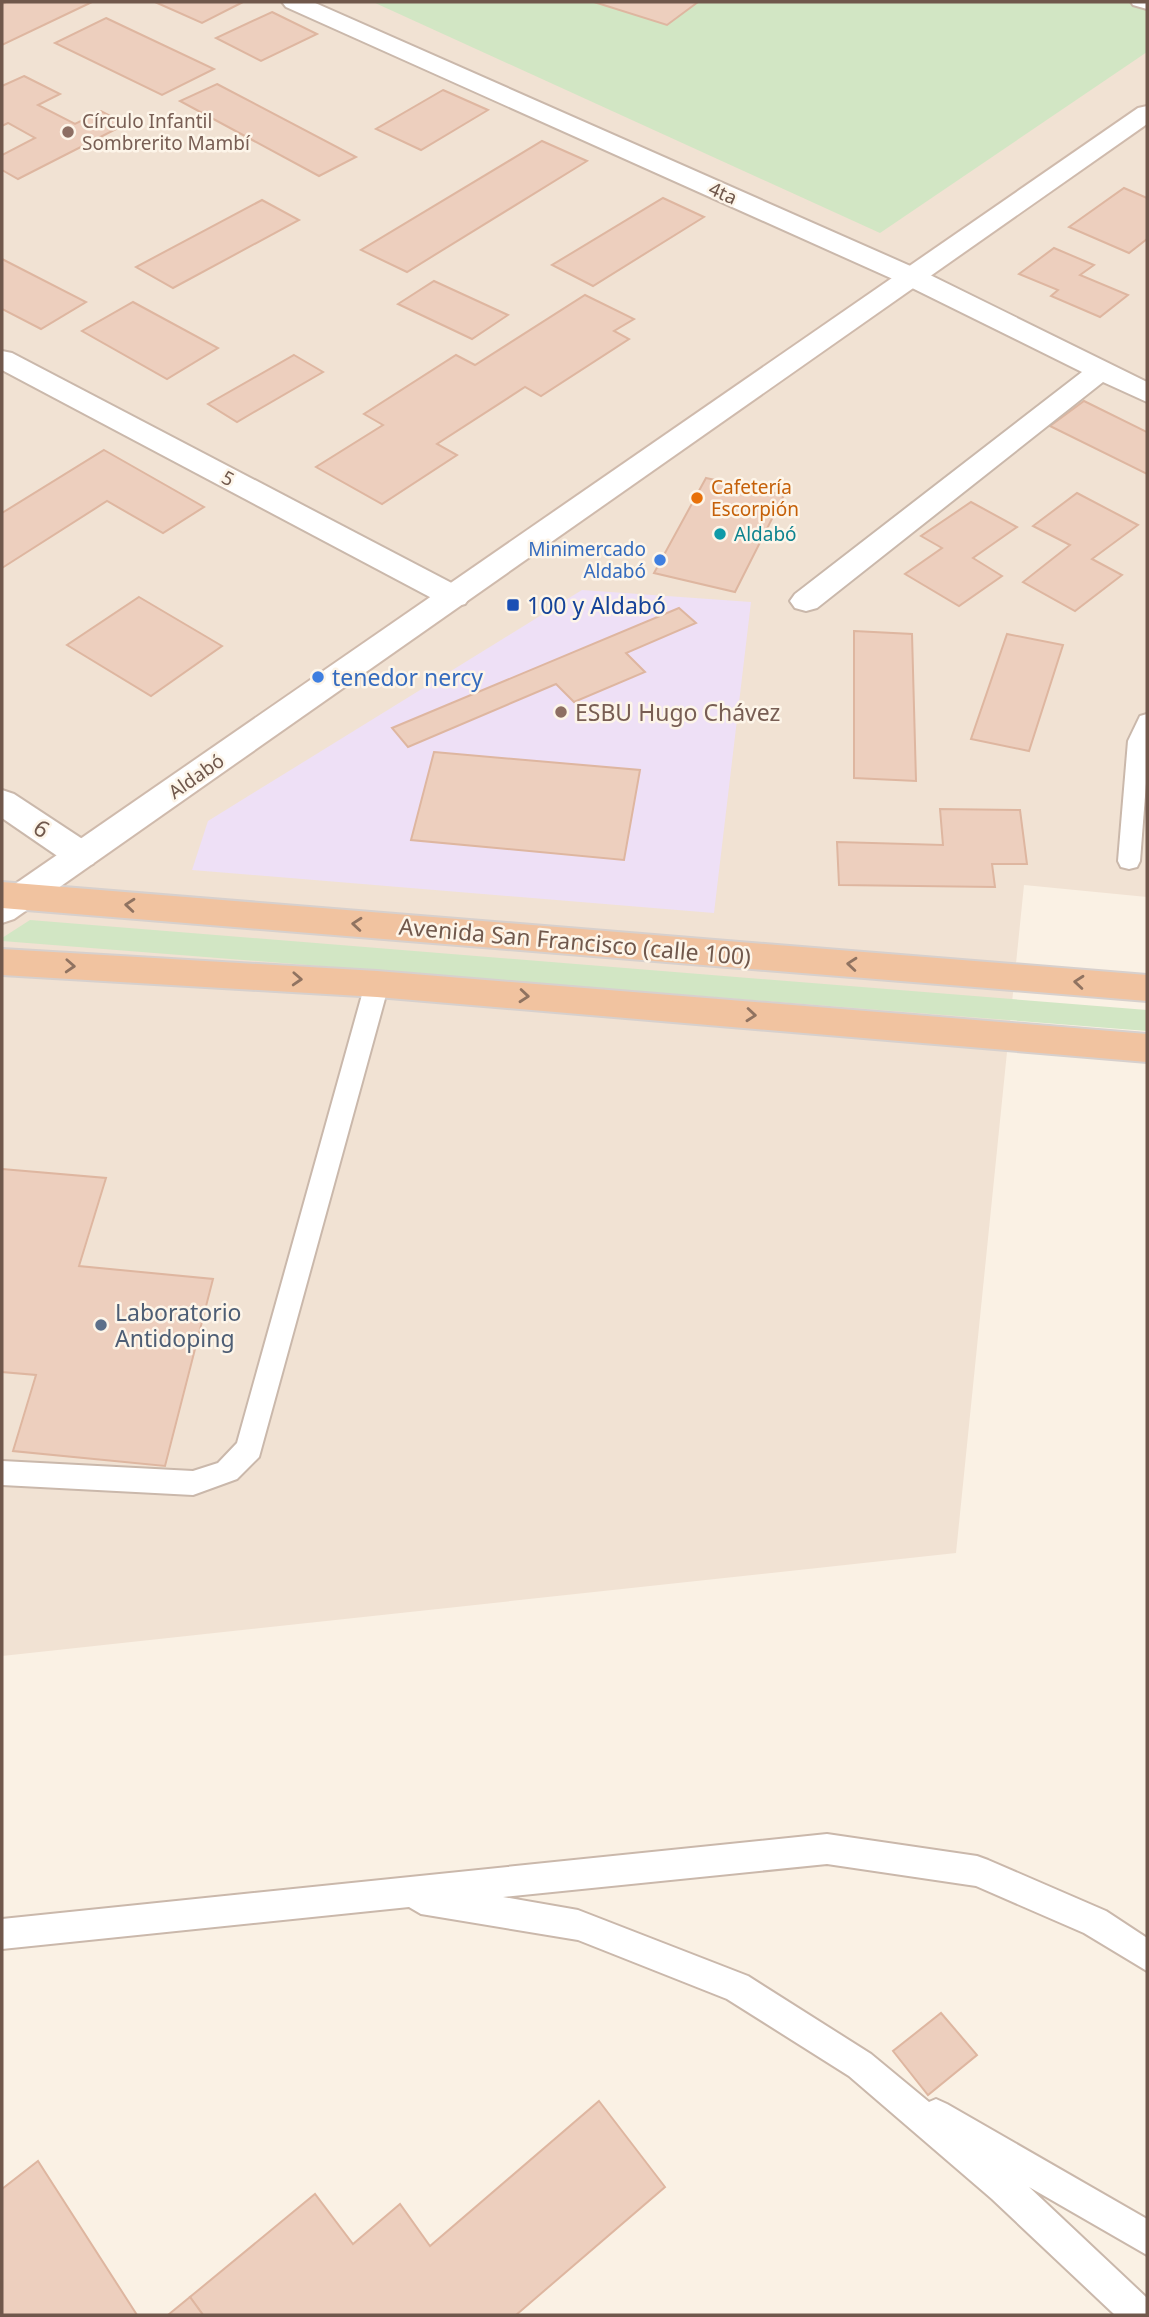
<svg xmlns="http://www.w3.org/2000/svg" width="1149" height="2317" viewBox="0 0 1149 2317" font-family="'Noto Sans',sans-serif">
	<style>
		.residential { fill: #f1e2d3 }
		.education { fill: #eee0f6 }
		.green { fill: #d2e6c4 }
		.building { fill: #edcfbe; stroke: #deb6a0; stroke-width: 2 }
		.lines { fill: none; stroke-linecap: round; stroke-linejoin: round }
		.service-casing { stroke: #cab8ab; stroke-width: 4 }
		.minor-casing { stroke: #cab8ab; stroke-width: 4 }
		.secondary-casing { stroke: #cfbaac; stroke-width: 4 }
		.trunk-casing { stroke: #d7d0cd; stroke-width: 4 }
		.service { fill: #fff; fill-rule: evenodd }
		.minor { fill: #fff; fill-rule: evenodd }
		.secondary { fill: #fff; fill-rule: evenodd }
		.trunk { fill: #f1c3a0; fill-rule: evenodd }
		.oneway { stroke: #907361 }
		.education-dot { fill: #8d6e63; stroke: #fdf5e9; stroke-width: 2.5 }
		.food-dot { fill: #e8710a; stroke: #fdf5e9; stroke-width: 2.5 }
		.culture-dot { fill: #0f9aa8; stroke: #fdf5e9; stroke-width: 2.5 }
		.shop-dot { fill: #3f7fe0; stroke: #fdf5e9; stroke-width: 2.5 }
		.transit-dot { fill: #1a4fb4; stroke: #fdf5e9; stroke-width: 2.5 }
		.service-dot { fill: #5c6f8a; stroke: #fdf5e9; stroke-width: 2.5 }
		.labels { text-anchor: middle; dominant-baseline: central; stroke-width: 5; stroke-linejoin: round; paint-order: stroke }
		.far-education-label { font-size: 19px; fill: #785e54; stroke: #fdf5e9; text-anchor: start }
		.far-street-label { font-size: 19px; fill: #70584c; stroke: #fdf5e9 }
		.far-food-label { font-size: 19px; fill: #c56008; stroke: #fdf5e9; text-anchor: start }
		.far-culture-label { font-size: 19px; fill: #0d838f; stroke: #fdf5e9; text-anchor: start }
		.far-shop-label { font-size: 19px; fill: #366cbe; stroke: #fdf5e9; text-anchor: end }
		.transit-label { font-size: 23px; fill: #164399; stroke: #fdf5e9; text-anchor: start }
		.shop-label { font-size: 23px; fill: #366cbe; stroke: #fdf5e9; text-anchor: start }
		.education-label { font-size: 23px; fill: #785e54; stroke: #fdf5e9; text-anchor: start }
		.street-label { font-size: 23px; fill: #70584c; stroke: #fdf5e9 }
		.service-label { font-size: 23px; fill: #4e5e75; stroke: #fdf5e9; text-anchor: start }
	</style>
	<rect width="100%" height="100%" fill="#faf1e4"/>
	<path class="residential" d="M2,2h1145v895l-123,-12 -68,668 -954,103z"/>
	<path class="education" d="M582,590l169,12 -37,311 -522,-43 16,-49z"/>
	<g class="green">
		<path d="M373,2h774v50l-267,181z"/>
		<path d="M30,920l1117,90v21l-1145,-90v-3z"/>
	</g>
	<g class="building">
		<path d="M6,2h86l-90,43v-41z"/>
		<path d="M155,2h88l-41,21z"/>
		<path d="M594,2h104l-31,23z"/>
		<path d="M272,12l45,22 -56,27 -45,-23z"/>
		<path d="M106,18l108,51 -52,26 -107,-52z"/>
		<path d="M24,76l36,18 -22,11 37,19 26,-13 25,13 -108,55 -16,-9v-15l33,-17 -27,-15 -6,3v-40z"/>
		<path d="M217,84l139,73 -37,19 -139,-75z"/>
		<path d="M443,90l45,20 -67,40 -45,-21z"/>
		<path d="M542,141l45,20 -180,111 -46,-22z"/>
		<path d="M1124,188l23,10v41l-18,14 -60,-26z"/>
		<path d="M663,198l41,19 -111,69 -41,-21z"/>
		<path d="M262,200l37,20 -126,68 -37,-21z"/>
		<path d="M1054,248l40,17 -14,10 48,20 -28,22 -49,-21 7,-6 -39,-16z"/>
		<path d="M2,259l84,43 -45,27 -39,-20z"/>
		<path d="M434,281l74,34 -36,24 -74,-35z"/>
		<path d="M585,295l49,24 -20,12 15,8 -88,57 -16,-9 -88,57 20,11 -75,49 -66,-37 67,-42 -19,-11 92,-59 19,10z"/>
		<path d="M133,302l85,46 -51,31 -85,-48z"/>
		<path d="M294,355l29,17 -86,50 -29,-18z"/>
		<path d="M1084,401l63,31v42l-97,-48z"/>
		<path d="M104,450l100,57 -41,26 -56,-32 -105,67v-55z"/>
		<path d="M706,478l78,17 -49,97 -81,-19z"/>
		<path d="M1077,493l61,32 -46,34 30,16 -47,36 -52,-29 47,-37 -37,-19z"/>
		<path d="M971,502l46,25 -44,31 29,18 -43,30 -54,-32 37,-26 -21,-12z"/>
		<path d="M139,597l83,49 -71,50 -84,-51z"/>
		<path d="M679,608l17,15 -70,30 19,19 -71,30 -18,-18 -148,63 -16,-19z"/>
		<path d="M854,631l58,3 4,147 -62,-3z"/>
		<path d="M1007,634l56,11 -34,106 -58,-12z"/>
		<path d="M434,752l206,18 -16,90 -213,-20z"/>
		<path d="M940,809l80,1 7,54h-35l3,23 -156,-2 -2,-43 106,3z"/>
		<path d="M2,1169l104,9 -27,88 134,13 -48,187 -152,-15 23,-76 -34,-3z"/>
		<path d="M941,2013l36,42 -49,40 -35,-44z"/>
		<path d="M599,2101l66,86 -149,128h-313l-13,-18 125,-103 38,50 47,-40 30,42z"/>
		<path d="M38,2161l99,154h-135v-126z"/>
		<path d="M190,2297l13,18h-35z"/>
	</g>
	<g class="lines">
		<defs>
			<g id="service">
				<path d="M1131,2h16v7l-14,-4z"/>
				<path d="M1147,714v56l-7,91 -3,6 -8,2 -8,-2 -3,-6 10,-120 12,-25z"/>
				<path d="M377,975l8,3 4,6 -130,473 -22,22 -44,16 -191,-10v-24l191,10 25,-8 19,-20 128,-459 4,-6z"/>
				<path d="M827,1834l150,22 11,4 118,51 41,27v33l-63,-38 -108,-47 -149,-22 -324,33 75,13 170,66 123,78 58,48 7,-3 11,5 200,115v36l-118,-68 118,111v17h-32l-123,-116 -143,-123 -122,-77 -149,-59 -157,-26 -12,-7 -407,42v-30z"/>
			</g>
			<g id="minor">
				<path d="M282,2h31l611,270 223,110v20l-44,-20 -286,226 -11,3 -11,-3 -5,-7 5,-7 287,-222 -178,-88 -618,-277z"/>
				<path d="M2,351l10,2 453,237 5,7 -5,7 -11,3 -11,-3 -441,-234z"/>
				<path d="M2,790l12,4 79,52 5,9 -5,9 -12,3 -12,-3 -67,-46z"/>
			</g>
			<path id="secondary" d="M1147,106v18l-1133,795 -12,4v-30l1136,-785z"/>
			<g id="trunk">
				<path d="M2,882l1145,93v26l-1145,-93z"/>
				<path d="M2,949l375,22 770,63v28l-770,-65 -375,-22z"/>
			</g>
		</defs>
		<use href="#service" class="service-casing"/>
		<use href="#minor" class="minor-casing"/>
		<use href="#secondary" class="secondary-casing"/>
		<use href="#trunk" class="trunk-casing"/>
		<use href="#service" class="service"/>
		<use href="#minor" class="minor"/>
		<use href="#secondary" class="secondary"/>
		<use href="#trunk" class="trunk"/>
	</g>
	<defs><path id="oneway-chevron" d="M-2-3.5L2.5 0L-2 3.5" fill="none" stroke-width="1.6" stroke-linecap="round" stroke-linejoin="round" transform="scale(1.75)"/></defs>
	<g class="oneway">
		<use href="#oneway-chevron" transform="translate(130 905) rotate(-175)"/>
		<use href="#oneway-chevron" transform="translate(357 924) rotate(-175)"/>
		<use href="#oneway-chevron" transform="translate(852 964) rotate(-175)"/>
		<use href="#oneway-chevron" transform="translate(70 966) rotate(3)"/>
		<use href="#oneway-chevron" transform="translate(297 979) rotate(3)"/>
		<use href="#oneway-chevron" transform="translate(1079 982) rotate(-175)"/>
		<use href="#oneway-chevron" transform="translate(524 996) rotate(5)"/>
		<use href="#oneway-chevron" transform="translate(751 1015) rotate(5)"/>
	</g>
	<g class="education-dot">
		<circle cx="68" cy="132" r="7"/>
		<circle cx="561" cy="712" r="7"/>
	</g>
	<circle class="food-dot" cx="697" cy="498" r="7"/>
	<circle class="culture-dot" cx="720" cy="534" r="7"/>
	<g class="shop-dot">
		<circle cx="660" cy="560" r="7"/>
		<circle cx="318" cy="677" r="7"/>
	</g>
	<rect class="transit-dot" x="506" y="598" width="14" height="14" rx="3.5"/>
	<circle class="service-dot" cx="101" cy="1325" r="7"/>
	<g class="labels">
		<g class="far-education-label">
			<text x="82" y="121">Círculo Infantil<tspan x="82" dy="22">Sombrerito Mambí</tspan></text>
		</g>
		<g class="far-street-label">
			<text transform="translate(723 193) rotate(24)">4ta</text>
			<text transform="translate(228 478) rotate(28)">5</text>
			<text transform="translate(196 776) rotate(-35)">Aldabó</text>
		</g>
		<g class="far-food-label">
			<text x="711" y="487">Cafetería<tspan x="711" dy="22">Escorpión</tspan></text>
		</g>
		<g class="far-culture-label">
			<text x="734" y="534">Aldabó</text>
		</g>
		<g class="far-shop-label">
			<text x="646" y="549">Minimercado<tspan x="646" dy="22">Aldabó</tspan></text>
		</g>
		<g class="transit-label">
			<text x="527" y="605">100 y Aldabó</text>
		</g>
		<g class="shop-label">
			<text x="332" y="677">tenedor nercy</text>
		</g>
		<g class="education-label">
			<text x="575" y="712">ESBU Hugo Chávez</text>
		</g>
		<g class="street-label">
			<text transform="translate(42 828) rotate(34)">6</text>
			<text transform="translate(575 941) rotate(5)">Avenida San Francisco (calle 100)</text>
		</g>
		<g class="service-label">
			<text x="115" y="1312">Laboratorio<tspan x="115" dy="26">Antidoping</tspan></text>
		</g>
	</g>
	<rect width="1149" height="2317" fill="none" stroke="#70584c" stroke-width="7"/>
</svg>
